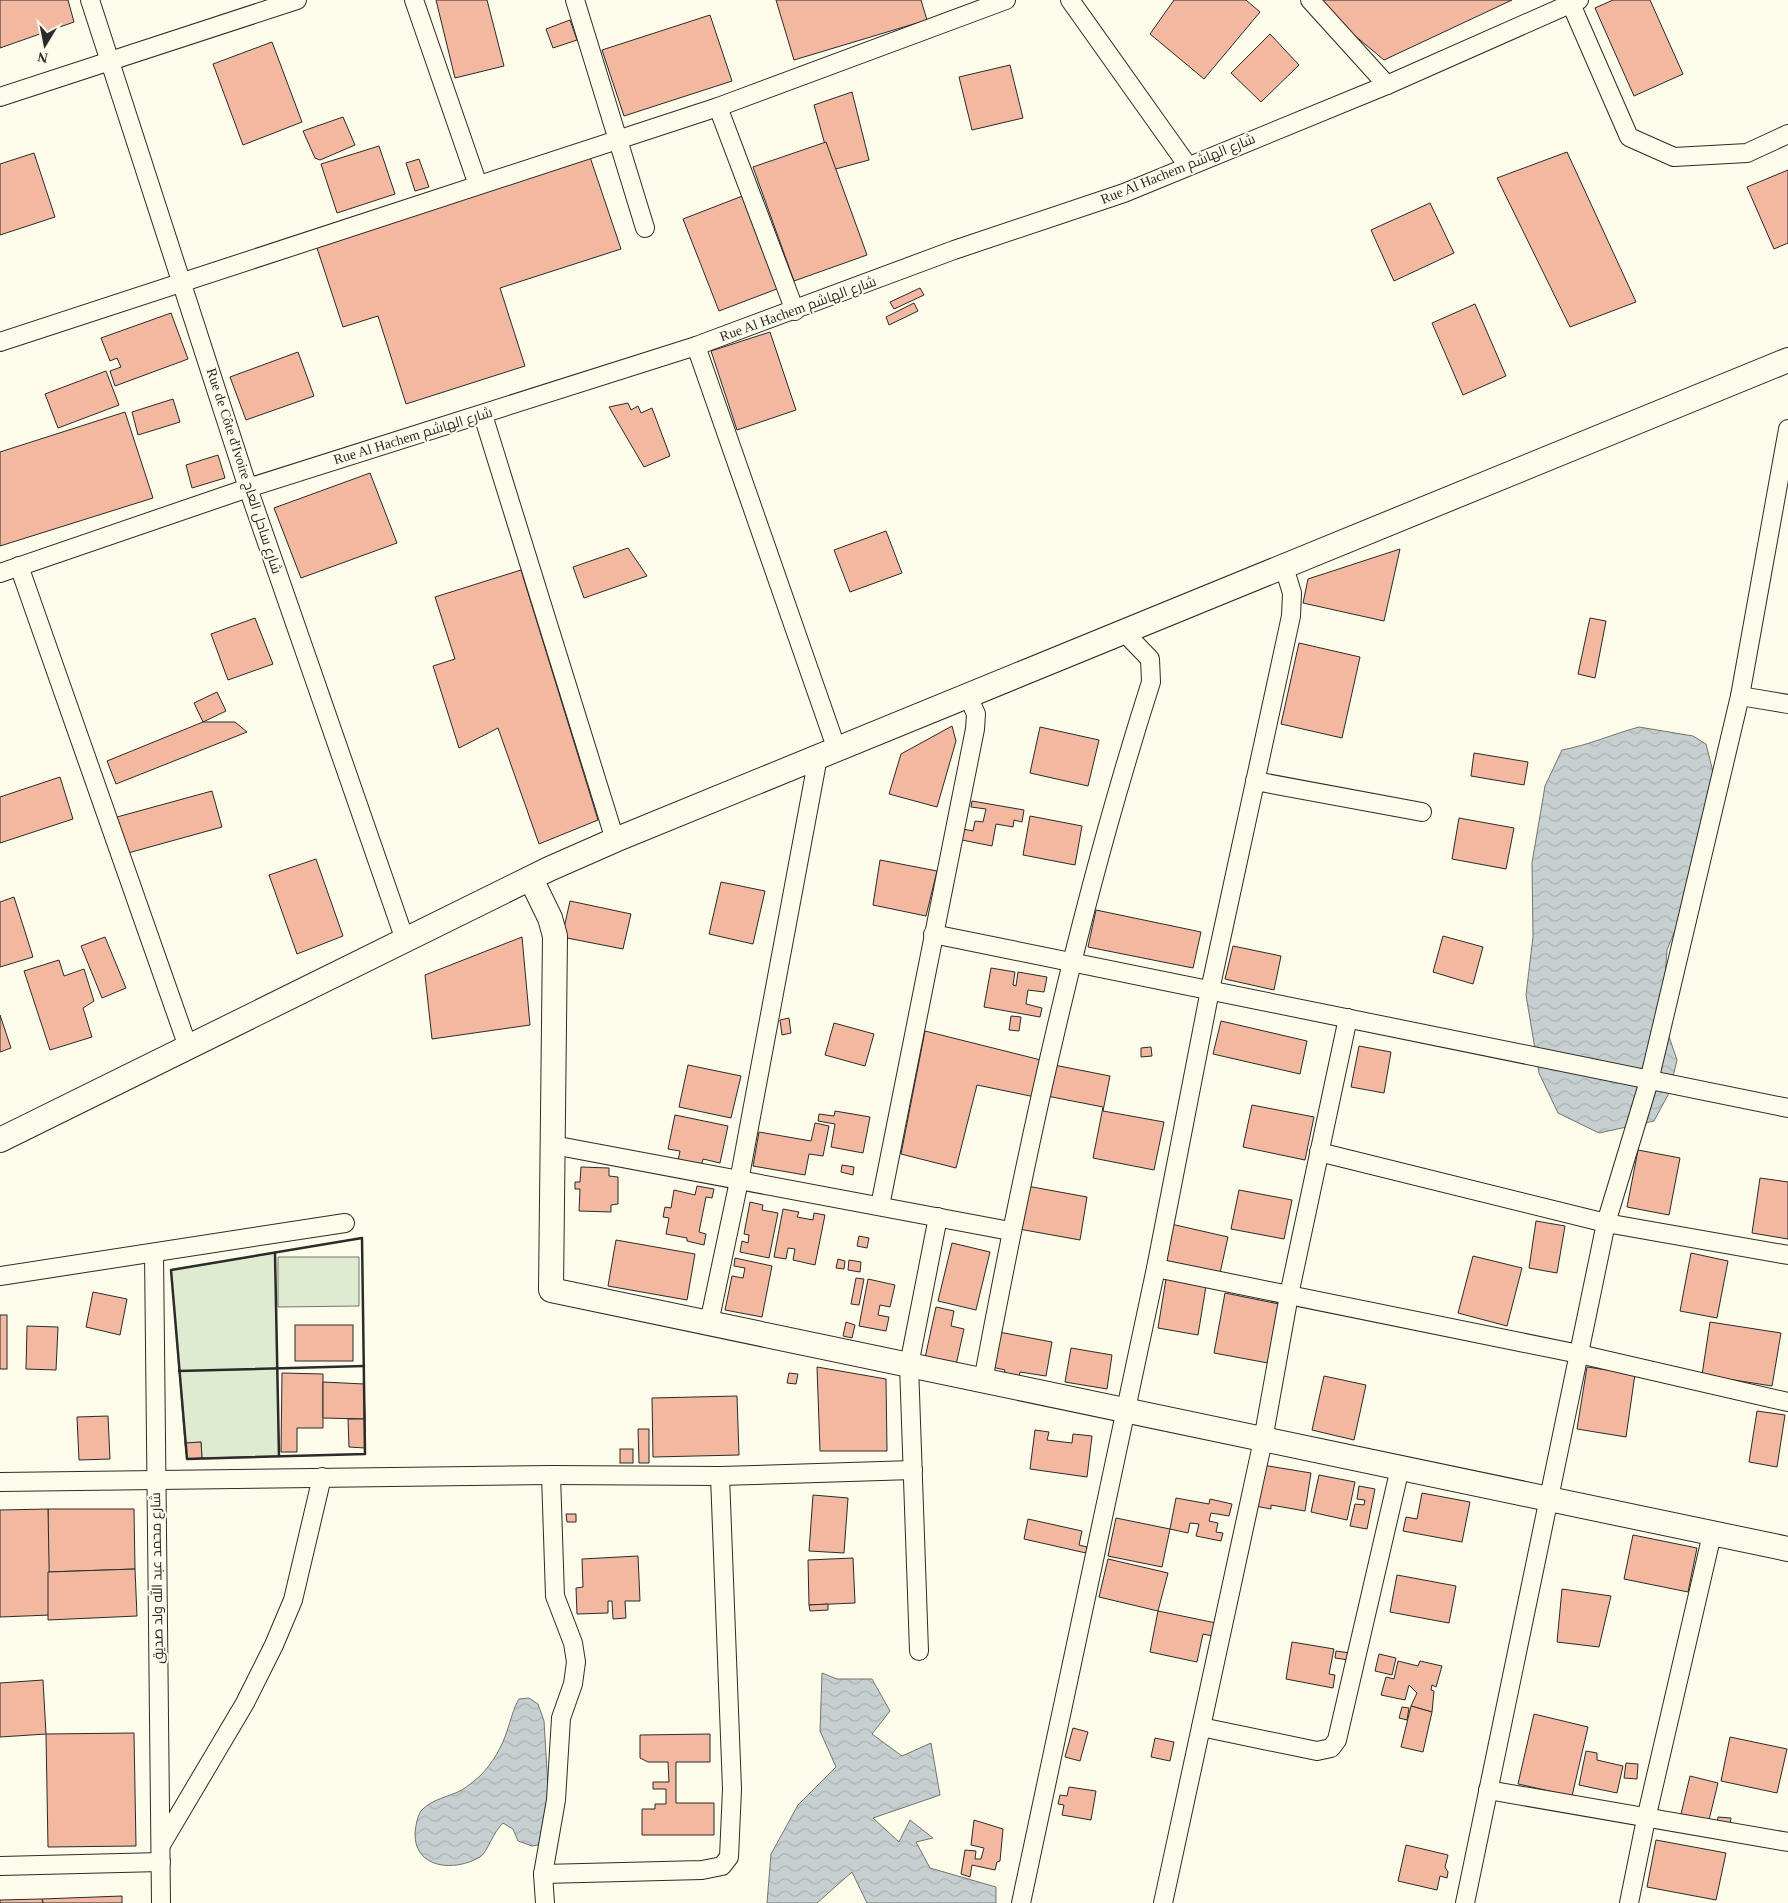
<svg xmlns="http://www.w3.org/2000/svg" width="1788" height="1903" viewBox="0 0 1788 1903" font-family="'Times New Roman',Cairo,serif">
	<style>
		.green { fill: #deebd1; stroke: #74746e }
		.water { fill: url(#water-waves); stroke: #74746e }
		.building { fill: #f2b8a0; stroke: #2b2b2b }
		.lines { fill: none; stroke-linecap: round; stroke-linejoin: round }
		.street-casing { stroke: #2b2b2b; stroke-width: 20 }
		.secondary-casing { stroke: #2b2b2b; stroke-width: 26 }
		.street { stroke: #fdfbea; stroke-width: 18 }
		.secondary { stroke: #fdfbea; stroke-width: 24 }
		.wall { stroke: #2b2b2b; stroke-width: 2.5 }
		.labels { text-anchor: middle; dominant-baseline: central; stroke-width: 4; stroke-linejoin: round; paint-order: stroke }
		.street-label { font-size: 14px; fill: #2b2b2b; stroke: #fdfbea }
	</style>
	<defs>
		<pattern id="water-waves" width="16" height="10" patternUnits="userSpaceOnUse" patternTransform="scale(1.25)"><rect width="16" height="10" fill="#c7d0d0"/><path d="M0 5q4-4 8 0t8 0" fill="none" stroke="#abb3b3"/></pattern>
	</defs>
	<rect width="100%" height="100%" fill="#fdfbea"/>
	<g class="green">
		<path d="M275,1253l4,203 -77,2 -1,-16 -16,1 -14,-173z"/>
		<path d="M278,1257h81v49l-81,1z"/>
	</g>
	<g class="water">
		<path d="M1639,727l54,9 13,8 8,32 -22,113 -25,61 -5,66 15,44 -8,33 -15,28 -55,12 -41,-20 -19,-40 -13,-78 7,-58 -1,-74 13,-77 17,-36c27,-5 51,-16 77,-23z"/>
		<path d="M822,1673l15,6h35l18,32 -18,23 30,22 29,-13 9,52 -67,23 26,24 11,-22 23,18 -17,4 14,26 66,19v16h-129l-15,-31 -35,31h-50l4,-49 27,-49 38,-38 -16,-36z"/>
		<path d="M529,1698l9,6 6,17 5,83 -6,40 -11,2 -14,-5 -5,-12 -10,-6c-10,9 -16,30 -23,34 -25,15 -66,12 -65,-24 1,-8 2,-16 6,-22 10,-12 28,-14 41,-21 6,-4 12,-9 18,-14 12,-12 22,-29 27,-45 4,-11 6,-22 12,-32z"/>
	</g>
	<g class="building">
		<path d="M0,0h68l6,22 -74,26z"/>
		<path d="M436,0h51l17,66 -49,12z"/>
		<path d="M776,0h145l6,20 -133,40z"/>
		<path d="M1174,0h72l14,12 -56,67 -54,-45z"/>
		<path d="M1322,0h190l-128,60 -67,-56z"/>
		<path d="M1613,0h37l33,74 -49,22 -39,-88z"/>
		<path d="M710,15l22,66 -108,35 -22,-66z"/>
		<path d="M570,20l7,20 -24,8 -7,-19z"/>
		<path d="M1270,34l29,31 -38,37 -30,-29z"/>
		<path d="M272,42l30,80 -59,23 -30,-81z"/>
		<path d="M1010,65l13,53 -51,12 -13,-53z"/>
		<path d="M852,92l17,68 -37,10 -18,-65z"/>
		<path d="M343,117l12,28 -35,15 -5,-2 -12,-27z"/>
		<path d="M826,142l41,113 -73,26 -41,-114z"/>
		<path d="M379,146l16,48 -58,19 -16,-49z"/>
		<path d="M1567,152l69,150 -66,25 -73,-149z"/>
		<path d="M34,153l21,64 -55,18v-71z"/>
		<path d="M590,157l31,92 -121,39 25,78 -119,38 -28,-88 -35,11 -27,-82z"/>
		<path d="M419,159l10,28 -14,4 -9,-28z"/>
		<path d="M1788,170v73l-14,6 -27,-62z"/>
		<path d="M745,195l37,92 -63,24 -36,-92z"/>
		<path d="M1430,203l24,50 -60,28 -23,-51z"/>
		<path d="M920,288l4,7 -30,14 -4,-7z"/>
		<path d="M914,303l4,8 -29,14 -3,-8z"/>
		<path d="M1475,304l31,72 -43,19 -31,-72z"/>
		<path d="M171,313l17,46 -73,27 -5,-15 11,-4 -4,-9 -7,3 -9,-23z"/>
		<path d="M770,332l26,78 -59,20 -26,-79z"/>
		<path d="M298,352l16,44 -68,24 -16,-43z"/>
		<path d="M106,371l13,34 -61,23 -13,-34z"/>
		<path d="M173,399l7,23 -42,13 -6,-23z"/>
		<path d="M628,403l3,7 7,-4 3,7 11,-5 18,48 -26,11 -35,-60z"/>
		<path d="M125,412l28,86 -153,48v-94z"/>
		<path d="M218,455l7,23 -33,10 -6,-23z"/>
		<path d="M370,473l27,70 -96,35 -27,-70z"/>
		<path d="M886,531l16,42 -52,19 -16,-42z"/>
		<path d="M628,548l19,28 -63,22 -11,-31z"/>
		<path d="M1400,549l-16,72 -81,-18 5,-24z"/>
		<path d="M521,570l77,250 -59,24 -41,-116 -39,20 -26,-82 22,-7 -20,-62z"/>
		<path d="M255,618l18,46 -45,16 -17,-46z"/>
		<path d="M1590,618l16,3 -11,57 -17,-4z"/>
		<path d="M1299,643l61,14 -18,81 -61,-14z"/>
		<path d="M217,692l9,19 -23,11 -9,-19z"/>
		<path d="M203,722h32l12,10 -131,52 -9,-23z"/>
		<path d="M952,726l4,15 -19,66 -48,-13 12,-40z"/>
		<path d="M1040,727l59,13 -11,46 -58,-13z"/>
		<path d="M1474,753l54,9 -4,23 -53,-9z"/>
		<path d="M60,777l13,42 -73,24v-46z"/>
		<path d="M212,791l10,36 -94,26 -11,-36z"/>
		<path d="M972,801l52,9 -2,12 -8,-2 -1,7 -17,-3 -4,22 -30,-6 1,-11 10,2 2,-10 8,1 3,-13 -15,-2z"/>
		<path d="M1030,816l52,10 -7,39 -52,-10z"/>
		<path d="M1459,818l55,10 -8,41 -54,-10z"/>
		<path d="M316,859l27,77 -46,18 -28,-79z"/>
		<path d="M880,860l57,11 -11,45 -53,-11z"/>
		<path d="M721,882l44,9 -12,53 -44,-10z"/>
		<path d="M14,897l19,60 -33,10v-65z"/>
		<path d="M570,901l61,13 -8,35 -61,-12z"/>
		<path d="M1096,910l105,22 -8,36 -105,-21z"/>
		<path d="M1443,936l40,11 -10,37 -40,-12z"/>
		<path d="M105,937l21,51 -24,10 -21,-52z"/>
		<path d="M522,937l8,88 -98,14 -7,-64z"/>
		<path d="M1233,946l48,10 -7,34 -49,-11z"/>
		<path d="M59,960l5,16 20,-7 10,32 -11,7 9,29 -42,13 -26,-79z"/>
		<path d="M991,968l24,4 -2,13 3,1 2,-14 29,5 -3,15 -16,-2 -2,14 16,4 -2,9 -56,-10z"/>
		<path d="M0,1015l11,33 -11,4z"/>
		<path d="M1011,1016l10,1 -2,14 -10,-1z"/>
		<path d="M789,1018l2,15 -9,2 -2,-15z"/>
		<path d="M1221,1021l86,20 -7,33 -87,-20z"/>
		<path d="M834,1023l40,11 -9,32 -40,-11z"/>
		<path d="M925,1031l120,30 -10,36 -58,-12 -21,83 -55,-14z"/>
		<path d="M1359,1046l32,6 -7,41 -33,-6z"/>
		<path d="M1151,1047l1,9 -11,1v-9z"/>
		<path d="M688,1065l53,11 -10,42 -52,-11z"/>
		<path d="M1054,1065l56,11 -7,35 61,11 -10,48 -61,-12 10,-51 -56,-11z"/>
		<path d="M1252,1105l62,12 -9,43 -62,-13z"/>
		<path d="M835,1111l35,6 -7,36 -32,-6 4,-23 -17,-3 1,-7 15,2z"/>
		<path d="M675,1115l53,11 -8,37 -17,-4 -2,7 -23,-5 2,-10 -12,-2z"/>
		<path d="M815,1123l14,3 -6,30 -14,-2 -4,21 -52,-9 6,-34 52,9z"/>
		<path d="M1638,1150l42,8 -11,57 -42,-8z"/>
		<path d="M842,1165l12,2 -1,8 -12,-3z"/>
		<path d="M581,1167l28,1v8l9,1v27l-7,1v7l-32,-1 1,-22h-5v-7h5z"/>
		<path d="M1760,1178l28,4v57l-36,-6z"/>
		<path d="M697,1186l17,3 -2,9 -6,-1 -7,35 7,2 -2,11 -17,-4v-3l-21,-4 3,-16 -6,-1 2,-10 6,1 3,-18 21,5z"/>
		<path d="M1027,1186l60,11 -7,43 -61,-11z"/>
		<path d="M1239,1190l53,10 -8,39 -53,-10z"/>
		<path d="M750,1202l13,3 -1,5 16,3 -9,45 -29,-6 2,-11 6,2 1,-8 -5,-1z"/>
		<path d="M783,1209l16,3 -2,5 16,3 1,-7 11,2 -10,50 -22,-5 2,-11 -7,-1 -2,11 -12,-2z"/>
		<path d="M1536,1221l29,5 -8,47 -28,-5z"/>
		<path d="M1171,1224l57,13 -8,36 -57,-13z"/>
		<path d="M859,1236l10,2 -2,10 -10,-2z"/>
		<path d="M616,1240l79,14 -8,46 -79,-14z"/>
		<path d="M952,1243l38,9 -14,58 -38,-9z"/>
		<path d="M1691,1253l37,8 -11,57 -37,-7z"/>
		<path d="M1473,1256l49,12 -15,58 -49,-13z"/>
		<path d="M735,1258l37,8 -10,51 -37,-7 7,-34 11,2 2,-10 -11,-2z"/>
		<path d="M838,1259l7,2 -1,8 -8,-1z"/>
		<path d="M849,1260l12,2 -1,10 -12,-2z"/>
		<path d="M856,1278l8,1 -5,26 -8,-1z"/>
		<path d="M868,1279l27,6 -5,22 -10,-2 -2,10 11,2 -3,14 -27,-5z"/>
		<path d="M1166,1279l40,7 -8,49 -40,-7z"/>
		<path d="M93,1292l34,7 -7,36 -34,-8z"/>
		<path d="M1225,1293l54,11 -11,59 -54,-10z"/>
		<path d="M936,1307l18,4 -3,15 13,3 -8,36 -31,-7z"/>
		<rect x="0" y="1315" width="7" height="54"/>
		<path d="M846,1322l9,3 -3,13 -9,-2z"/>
		<path d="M1710,1322l71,11 -9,53 -70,-11z"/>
		<rect x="295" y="1325" width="58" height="36"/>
		<path d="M27,1326l31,1 -2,43 -30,-1z"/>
		<path d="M999,1332l53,10 -6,34 -26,-4 -2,10 -15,-2 2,-10 -13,-3z"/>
		<path d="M1071,1348l41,7 -5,34 -42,-7z"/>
		<path d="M817,1367l69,12 1,72h-67z"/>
		<path d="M1587,1367l48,7 -9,63 -49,-8z"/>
		<path d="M282,1373l41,1v54h-26v24h-16z"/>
		<path d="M789,1373l9,1 -2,10 -9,-1z"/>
		<path d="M1324,1376l42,9 -12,55 -42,-10z"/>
		<path d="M323,1382l41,2 1,35 -42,-1z"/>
		<path d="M737,1396l2,59 -86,2 -1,-59z"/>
		<path d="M1757,1411l28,4 -8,52 -28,-5z"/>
		<path d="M108,1416l2,43 -31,1 -2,-43z"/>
		<path d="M348,1419h17v29l-16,-1z"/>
		<path d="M638,1429h11v34h-10z"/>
		<path d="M1035,1430l14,2 -2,8 25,3 1,-9 19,2 -5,41 -57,-8z"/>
		<path d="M201,1442l1,16 -15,1 -2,-16z"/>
		<rect x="620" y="1449" width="13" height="14"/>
		<path d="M1262,1465l49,8 -6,38 -34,-6v4l-16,-3z"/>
		<path d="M1319,1475l36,7 -8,38 -36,-8z"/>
		<path d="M1359,1486l16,3 -8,40 -17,-3 5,-22 9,1 1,-5 -8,-1z"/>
		<path d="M1422,1493l48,9 -8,40 -59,-11 3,-14 11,2z"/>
		<path d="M813,1495l35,3 -4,55 -35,-2z"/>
		<path d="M1176,1498l33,6 1,-5 22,5 -3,12 -18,-3 -2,8 9,2 -2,9 7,1 -2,8 -25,-5 3,-12 -9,-1 -2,10 -18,-4z"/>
		<path d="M48,1509h86l1,60 -87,3z"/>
		<path d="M48,1509l2,106 -50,2v-107z"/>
		<path d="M566,1514h10v8h-9z"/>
		<path d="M1116,1518l54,11 -8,38 -54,-11z"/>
		<path d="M1028,1519l54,12 -3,14 8,2 -1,6 -62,-14z"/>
		<path d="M1633,1535l64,13 -9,44 -64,-13z"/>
		<path d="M638,1556l2,45h-15l1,17 -13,1 -1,-18h-4v12l-31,1 -1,-26 7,-1 -1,-28z"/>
		<path d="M853,1558l2,45 -46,2 -1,-45z"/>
		<path d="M1108,1559l60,14 -10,38 -59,-14z"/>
		<path d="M135,1569l2,47 -89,4v-48z"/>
		<path d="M1397,1575l59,11 -7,37 -59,-11z"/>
		<path d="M1562,1589l49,7 -12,51 -42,-5z"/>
		<path d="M828,1604v6l-18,1 -1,-6z"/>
		<path d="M1158,1611l58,12 -3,13 -10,-2 -6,28 -47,-10z"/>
		<path d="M1292,1642l42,7 -5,25 6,1 -2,13 -47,-9z"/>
		<path d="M1336,1651l14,2 -1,7 -14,-2z"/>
		<path d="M1379,1654l17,4 -4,17 -17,-4z"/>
		<path d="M1398,1661l20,5 2,-5 22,5 -6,21 -4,-2 -1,5 3,1 -2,21 -21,-6 6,-13 -8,-8 -4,15 -24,-5 5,-18 8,2z"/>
		<path d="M43,1680l3,54 -46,3v-54z"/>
		<path d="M1411,1706l21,6 -9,40 -22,-5z"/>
		<path d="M1402,1707l7,1 -2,12 -8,-2z"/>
		<path d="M1534,1714l54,13 -16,69 -54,-12z"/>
		<path d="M1073,1728l15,4 -8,29 -15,-4z"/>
		<path d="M134,1733l2,113 -88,1 -2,-113z"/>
		<path d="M710,1734v28h-34v41h38v32h-72v-26h13v-5h11v-15h-13v-7h16l-1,-20h-20l-8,-4v-23z"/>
		<path d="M1730,1737l57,12 -10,44 -56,-12z"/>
		<path d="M1155,1738l19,4 -4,19 -19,-4z"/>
		<path d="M1586,1751l11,2v7l26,6 -6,27 -38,-8z"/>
		<path d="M1626,1763l12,1 -1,15 -13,-1z"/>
		<path d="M1690,1776l28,7 -9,37 -28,-6z"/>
		<path d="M1069,1787l27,4 -5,29 -29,-5 2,-10 -6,-1 2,-9 7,1z"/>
		<path d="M1718,1817l13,1 -1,7 -13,-1z"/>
		<path d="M974,1820l29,9 -3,32 -3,1 -2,8 -23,-5 -2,12 -9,-3 4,-24 11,1 -1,8h6l3,-11 -13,-3z"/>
		<path d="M1656,1840l70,13 -10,47 -69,-13z"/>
		<path d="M1406,1845l42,10 -3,12 3,5 -1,6 -7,-2 -3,14 -39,-9z"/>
		<path d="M122,1896v7h-79l-1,-4z"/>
		<path d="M42,1899l1,4h-43v-3z"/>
	</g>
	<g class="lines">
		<defs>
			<g id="street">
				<path d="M90,0l158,488 157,452"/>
				<path d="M414,0l64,185"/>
				<path d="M575,0l70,228"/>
				<path d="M1070,0l118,166"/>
				<path d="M1310,0l77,85"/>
				<path d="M1571,4l58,133 45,20 73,-4 41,-19"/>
				<path d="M0,97l297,-97"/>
				<path d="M718,107l77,204"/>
				<path d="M0,342l718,-235 288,-107"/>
				<path d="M696,346l141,404"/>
				<path d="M483,415l132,425"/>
				<path d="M19,566l169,481"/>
				<path d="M0,573l248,-85 448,-142 258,-96 170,-57 263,-108 192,-85"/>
				<path d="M1740,696l48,8"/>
				<path d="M1255,781l167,31"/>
				<path d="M933,934l855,174"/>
				<path d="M553,1145l457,86"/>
				<path d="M1319,1152l287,71 182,32"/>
				<path d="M880,1206l95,-477 1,-15 -8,-18"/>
				<path d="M154,1253l7,650"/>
				<path d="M1156,1268l423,86 209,48"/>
				<path d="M0,1276l345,-53"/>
				<path d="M709,1323l30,-142 79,-424"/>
				<path d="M983,1381c44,-236 95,-471 168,-699l-1,-23 -26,-27"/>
				<path d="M0,1482l551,-7 169,1 193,-6"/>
				<path d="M919,1651l-10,-286 29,-148"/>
				<path d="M1201,1727l116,24 14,-3 6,-8 63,-272"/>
				<path d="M1488,1790l300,52"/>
				<path d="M161,1845l84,-142 29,-58 19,-45 29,-123"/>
				<path d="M0,1866l161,-4"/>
				<path d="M543,1874l159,-4 20,-4 7,-9 3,-68 -12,-313"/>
				<path d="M545,1903l-2,-29 13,-74 5,-82 12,-34 3,-22 -3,-19 -18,-47 -4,-121"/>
				<path d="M1021,1903l135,-635 54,-278 81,-374 1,-23 -8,-26"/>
				<path d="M1163,1903l100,-463 26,-145 59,-277"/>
				<path d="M1465,1903l141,-680 43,-142 91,-385 48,-267"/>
				<path d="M1629,1903l17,-84 66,-285"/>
			</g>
			<g id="secondary">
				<path d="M531,879l19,39 5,18 -4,354 1237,259"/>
				<path d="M0,1140l549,-271 66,-29 1173,-480"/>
			</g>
		</defs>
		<use href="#street" class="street-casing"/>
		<use href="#secondary" class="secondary-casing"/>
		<use href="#street" class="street"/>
		<use href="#secondary" class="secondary"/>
		<g class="wall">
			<path d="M362,1238l3,216 -178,5 -16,-189z"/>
			<path d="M275,1253l4,203"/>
			<path d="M179,1371l185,-5"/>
		</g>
	</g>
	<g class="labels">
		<g class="street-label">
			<text transform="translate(1178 169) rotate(-22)">Rue Al Hachem شارع الهاشم</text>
			<text transform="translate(798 309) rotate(-20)">Rue Al Hachem شارع الهاشم</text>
			<text transform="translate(413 436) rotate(-17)">Rue Al Hachem شارع الهاشم</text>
			<text transform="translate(244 471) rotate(72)">Rue de Côte d'Ivoire شارع ساحل العاج</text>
			<text transform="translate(157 1578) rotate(-91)">شارع محمد عبد الله ولد صديق</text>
		</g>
	</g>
	<g transform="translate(45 45) rotate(190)" stroke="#fdfbea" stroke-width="4" paint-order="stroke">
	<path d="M0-4L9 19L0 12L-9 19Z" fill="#2b2b2b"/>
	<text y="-8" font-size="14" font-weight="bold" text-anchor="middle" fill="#2b2b2b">N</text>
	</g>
</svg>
